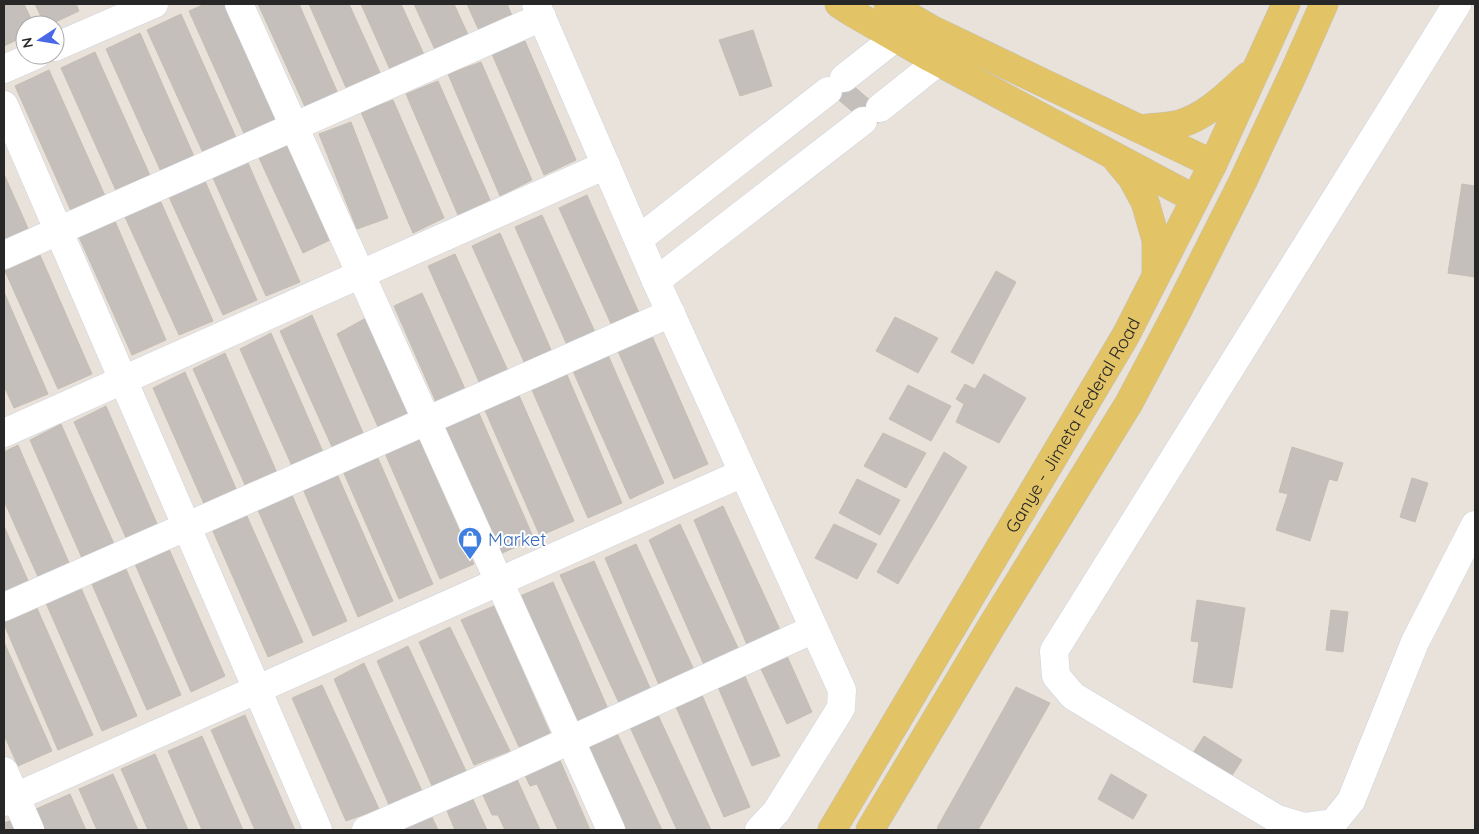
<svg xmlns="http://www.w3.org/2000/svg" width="1479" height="834" viewBox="0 0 1479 834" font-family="Quicksand,sans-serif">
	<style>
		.building { fill: #c4bfba; stroke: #c4beb4 }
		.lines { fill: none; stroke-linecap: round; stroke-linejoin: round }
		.minor-casing { stroke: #d0d3df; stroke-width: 29 }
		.major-casing { stroke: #c3c3c3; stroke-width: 29 }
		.minor { stroke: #fff; stroke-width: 28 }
		.major { stroke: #e2c366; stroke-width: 28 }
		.labels { text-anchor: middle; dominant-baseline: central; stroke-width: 4; stroke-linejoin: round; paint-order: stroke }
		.street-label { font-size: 18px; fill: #272727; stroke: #fff }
		.shop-label { font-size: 18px; fill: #366cbe; stroke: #fff; text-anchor: start }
	</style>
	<rect width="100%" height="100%" fill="#e9e2da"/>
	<g class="building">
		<path d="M4,4h20l10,21h-9v11l-21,10z"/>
		<path d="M35,4h41l3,7 -30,14h-4z"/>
		<path d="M205,4h22l52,119 -33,15 -57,-127z"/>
		<path d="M258,4h41l40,92 -32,15z"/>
		<path d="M309,4h40l33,73 -34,15z"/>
		<path d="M361,4h40l25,55 -34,15z"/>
		<path d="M414,4h40l16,35 -33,15z"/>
		<path d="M467,4h40l7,16 -33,15z"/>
		<path d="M181,14l57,128 -33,15 -58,-127z"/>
		<path d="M753,30l19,56 -32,10 -21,-56z"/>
		<path d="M140,33l56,128 -33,15 -57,-127z"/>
		<path d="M525,41l51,119 -32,15 -52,-121z"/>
		<path d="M95,52l57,128 -34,15 -57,-127z"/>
		<path d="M481,62l51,118 -32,16 -52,-122z"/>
		<path d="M49,70l57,128 -34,15 -57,-127z"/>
		<path d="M837,72l48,41 -12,16 -45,-38z"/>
		<path d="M438,81l52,119 -32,15 -52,-121z"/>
		<path d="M393,100l51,118 -31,15 -52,-121z"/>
		<path d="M351,122l37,96 -31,11 -38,-95z"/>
		<path d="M287,146l43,94 -27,13 -44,-95z"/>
		<path d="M248,163l52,119 -34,14 -53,-118z"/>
		<path d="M4,174l26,59 -26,12z"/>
		<path d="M205,181l52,119 -34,15 -54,-118z"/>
		<path d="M1462,184l13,2v91l-27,-4z"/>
		<path d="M587,195l52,118 -27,13 -53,-118z"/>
		<path d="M161,202l52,119 -34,14 -54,-118z"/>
		<path d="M542,215l53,117 -28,13 -52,-118z"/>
		<path d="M115,221l51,119 -34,15 -53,-118z"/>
		<path d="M500,233l52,119 -27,12 -53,-118z"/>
		<path d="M455,254l53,117 -28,13 -52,-118z"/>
		<path d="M40,255l52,119 -34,15 -53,-118z"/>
		<path d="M996,271l20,11 -43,82 -22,-12z"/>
		<path d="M4,292l44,102 -34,14 -10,-22z"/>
		<path d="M422,293l43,96 -29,13 -42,-96z"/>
		<path d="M312,315l52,120 -31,14 -53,-118z"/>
		<path d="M895,317l43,21 -20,35 -42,-22z"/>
		<path d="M366,318l45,95 -33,14 -41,-93z"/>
		<path d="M271,333l52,119 -31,14 -52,-117z"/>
		<path d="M652,336l56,128 -34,15 -56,-128z"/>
		<path d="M225,353l52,120 -31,14 -53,-118z"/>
		<path d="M608,355l56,128 -34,16 -57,-128z"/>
		<path d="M185,372l52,119 -32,15 -52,-118z"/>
		<path d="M984,374l42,24 -27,45 -43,-21 8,-18 -8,-5 9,-15 10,5z"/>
		<path d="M567,375l55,128 -34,15 -56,-128z"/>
		<path d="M908,385l43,21 -20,35 -42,-22z"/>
		<path d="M518,393l56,128 -34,15 -56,-128z"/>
		<path d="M106,406l52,120 -31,14 -53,-118z"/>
		<path d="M478,411l56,128 -34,15 -56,-128z"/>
		<path d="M61,424l53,120 -32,14 -52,-118z"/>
		<path d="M883,433l43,20 -20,35 -42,-22z"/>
		<path d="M418,436l56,128 -34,15 -56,-128z"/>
		<path d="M18,445l52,120 -31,14 -35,-78v-49z"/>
		<path d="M1292,447l51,16 -6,18 -8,-2 -19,62 -34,-11 12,-36 -9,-2z"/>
		<path d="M944,452l23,15 -69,117 -21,-12z"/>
		<path d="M377,456l56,128 -34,15 -56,-128z"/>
		<path d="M337,474l56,127 -35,16 -55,-128z"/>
		<path d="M1412,478l16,5 -13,39 -15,-5z"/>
		<path d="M857,479l43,21 -20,35 -41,-22z"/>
		<path d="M291,493l56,128 -34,15 -56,-128z"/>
		<path d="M723,506l58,126 -33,15 -54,-127z"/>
		<path d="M246,514l57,128 -35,15 -56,-128z"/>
		<path d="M680,524l59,126 -35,15 -55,-125z"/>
		<path d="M834,524l43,20 -20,35 -42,-21z"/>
		<path d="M4,526l25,57 -25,11z"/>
		<path d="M636,544l58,126 -35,15 -54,-127z"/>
		<path d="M169,549l56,127 -34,16 -56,-128z"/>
		<path d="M594,561l56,127 -31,15 -59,-128z"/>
		<path d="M125,567l56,128 -34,15 -56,-128z"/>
		<path d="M553,582l55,127 -33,14 -55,-127z"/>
		<path d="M81,588l56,128 -35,15 -56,-128z"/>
		<path d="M1197,600l48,8 -13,80 -39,-6 6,-40 -8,-1z"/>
		<path d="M36,606l57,129 -35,15 -54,-126v-3z"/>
		<path d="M494,606l57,129 -32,12 -58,-127z"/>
		<path d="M1331,610l17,2 -5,40 -17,-2z"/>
		<path d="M450,627l60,124 -36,14 -55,-123z"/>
		<path d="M4,642l48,109 -34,15 -14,-31z"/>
		<path d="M408,646l58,125 -34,15 -55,-125z"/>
		<path d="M787,656l25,56 -25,12 -26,-55z"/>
		<path d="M364,663l58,128 -33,14 -55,-126z"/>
		<path d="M744,674l36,82 -28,10 -34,-79z"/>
		<path d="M322,685l57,124 -33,12 -54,-123z"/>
		<path d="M1016,687l34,16 -72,127h-37l-4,-2z"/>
		<path d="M702,695l48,112 -26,10 -48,-110z"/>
		<path d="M245,715l50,115h-40l-44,-100z"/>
		<path d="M658,715l53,115h-34l-47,-103z"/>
		<path d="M616,731l46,99h-35l-40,-86z"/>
		<path d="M202,736l41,94h-41l-34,-79z"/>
		<path d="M1204,736l38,24 -11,17 -38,-24z"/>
		<path d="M155,754l33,76h-40l-27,-61z"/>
		<path d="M559,758l31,72h-32l-21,-46 -7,2 -6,-13z"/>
		<path d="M113,774l25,56h-41l-18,-41z"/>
		<path d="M1111,774l36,21 -14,24 -35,-20z"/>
		<path d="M516,777l24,53h-35l-7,-15h-6l-10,-22z"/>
		<path d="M70,794l16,36h-41l-9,-21z"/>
		<path d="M471,795l16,35h-32l-10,-24z"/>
		<path d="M431,815l7,15h-33l-1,-4z"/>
		<path d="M12,820l5,10h-13v-7z"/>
	</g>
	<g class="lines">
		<defs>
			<g id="minor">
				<path d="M239,4l372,826"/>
				<path d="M536,4l120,277 186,409 -1,18 -65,104 -17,18"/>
				<path d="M1457,4l-403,647 2,25 17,20 204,123 27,8 29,-4 18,-22 64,-159 60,-117"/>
				<path d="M55,47l99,-43"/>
				<path d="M4,69l32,-14"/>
				<path d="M844,78l70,-55"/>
				<path d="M4,105l314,725"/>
				<path d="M880,108l75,-60"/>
				<path d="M639,239l189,-148"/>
				<path d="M4,255l538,-238"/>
				<path d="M656,281l207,-160"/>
				<path d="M4,433l602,-268"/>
				<path d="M4,607l667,-294"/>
				<path d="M4,771l26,59"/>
				<path d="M4,802l739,-329"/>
				<path d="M366,830l143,-62 305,-139"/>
			</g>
			<g id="major">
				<path d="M839,4l14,9 78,45 264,141"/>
				<path d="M888,4l45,26 280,134"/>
				<path d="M1140,129c13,-2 27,-2 39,-5 27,-7 49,-30 69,-48"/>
				<path d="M1117,160l15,18 13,24 11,38v32"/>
				<path id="s1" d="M832,830l294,-495 87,-171 73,-160"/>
				<path d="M870,830l121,-203 138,-224 47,-89 67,-133 51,-109 30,-68"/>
			</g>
		</defs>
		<use href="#minor" class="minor-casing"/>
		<use href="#major" class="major-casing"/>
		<use href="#minor" class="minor"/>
		<use href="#major" class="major"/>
	</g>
	<defs>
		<symbol id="shop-pin" viewBox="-11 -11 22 30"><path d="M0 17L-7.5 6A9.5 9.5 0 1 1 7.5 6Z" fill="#3f7fe0" stroke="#fff"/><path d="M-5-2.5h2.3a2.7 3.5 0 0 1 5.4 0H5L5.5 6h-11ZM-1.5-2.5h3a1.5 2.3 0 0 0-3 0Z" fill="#fff"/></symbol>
	</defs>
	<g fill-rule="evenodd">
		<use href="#shop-pin" x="456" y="525" width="28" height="38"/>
	</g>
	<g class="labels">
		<g class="street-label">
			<text stroke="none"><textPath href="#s1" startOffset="471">Ganye - Jimeta Federal Road</textPath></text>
		</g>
		<g class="shop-label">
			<text x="488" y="539">Market</text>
		</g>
	</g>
	<rect width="1479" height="834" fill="none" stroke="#272727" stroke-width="10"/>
	<g transform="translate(40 40) rotate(258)"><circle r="24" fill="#ffffff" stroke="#a9a9a9"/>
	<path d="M0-4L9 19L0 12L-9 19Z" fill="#4868e8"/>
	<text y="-8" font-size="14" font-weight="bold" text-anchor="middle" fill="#272727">N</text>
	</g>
</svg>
